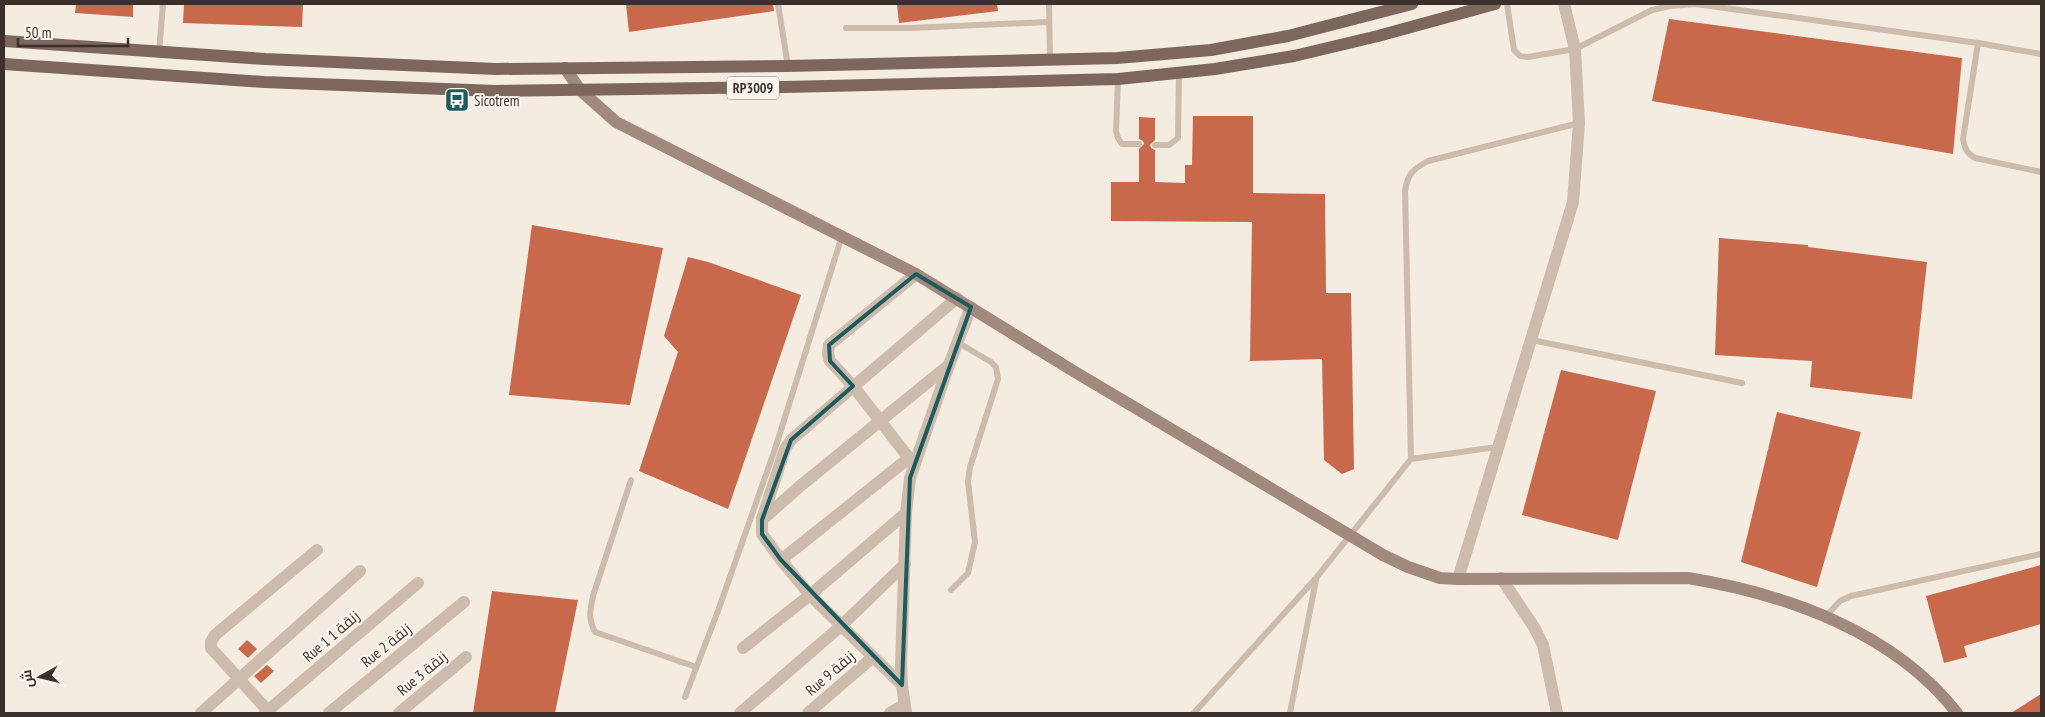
<svg xmlns="http://www.w3.org/2000/svg" width="2045" height="717" viewBox="0 0 2045 717" font-family="'PT Sans Narrow',Cairo,sans-serif">
	<style>
		.building { fill: #c8694b }
		.lines { fill: none; stroke-linecap: round; stroke-linejoin: round }
		.lane { stroke: #cdbbac; stroke-width: 6 }
		.street { stroke: #cdbbac; stroke-width: 12 }
		.secondary { stroke: #a18a7d; stroke-width: 12 }
		.primary { stroke: #7d675c; stroke-width: 12 }
		.marked { fill: none; stroke: #1f5a5e; stroke-width: 4; stroke-linejoin: round }
		.labels { text-anchor: middle; dominant-baseline: central; stroke-width: 4; stroke-linejoin: round; paint-order: stroke }
		.shield { fill: #fbf5ee; stroke: #756b66; stroke-width: 1 }
		.shield-label { font-size: 14px; font-weight: bold; fill: #3b302b }
		.poi-label { font-size: 15px; fill: #3b302b; stroke: #fbf5ee; text-anchor: start }
		.street-label { font-size: 15px; fill: #3b302b; stroke: #fbf5ee }
	</style>
	<rect width="100%" height="100%" fill="#f4ebe1"/>
	<g class="building">
		<path d="M76,4h57v13l-58,-4z"/>
		<path d="M184,4h119l-1,23 -119,-4z"/>
		<path d="M626,4h147l1,7 -145,21z"/>
		<path d="M897,4h100l1,7 -99,12z"/>
		<path d="M1669,19l293,39 -9,96 -301,-53z"/>
		<path d="M1193,116h60v77l72,1 1,99h25l3,176 -12,5 -18,-14 -2,-101 -72,2 2,-139 -141,-1v-39h28v-33l5,-5 -1,-3 -4,-2v-22l16,1v22l-5,5 1,3 4,2v32l30,1v-18h7z"/>
		<path d="M532,225l131,23 -33,157 -121,-10z"/>
		<path d="M1719,238l89,7v2l119,15 -15,137 -102,-12 2,-26 -97,-6z"/>
		<path d="M688,257l20,5 93,33 -73,214 -89,-38 39,-119 -14,-16z"/>
		<path d="M1561,370l95,21 -38,149 -96,-25z"/>
		<path d="M1777,412l84,20 -44,155 -76,-25z"/>
		<path d="M2041,565v59l-77,22 3,11 -23,6 -18,-67z"/>
		<path d="M492,591l86,9 -23,113h-82z"/>
		<path d="M247,640l10,9 -9,9 -10,-9z"/>
		<path d="M267,665l7,6 -13,12 -7,-7z"/>
		<path d="M2041,694v19h-30z"/>
	</g>
	<g class="lines">
		<g class="lane">
			<path d="M778,4l10,62"/>
			<path d="M1049,4l1,55"/>
			<path d="M1507,4l7,46 6,6 8,1 47,-8 77,-39 18,-4 26,-2 282,39 63,11"/>
			<path d="M846,28h64l139,-6"/>
			<path d="M1978,43l-15,96c2,9 3,14 12,19l66,14"/>
			<path d="M159,52l4,-48"/>
			<path d="M1118,79l-2,52 2,7 4,6h17"/>
			<path d="M1155,145h14l9,-7 1,-64"/>
			<path d="M1532,340l210,43"/>
			<path d="M1411,459l86,-12"/>
			<path d="M631,480l-38,116c-3,14 -5,23 2,36l101,35"/>
			<path d="M951,590l17,-17 7,-31 -7,-60 2,-15 28,-88 -2,-12 -5,-5 -34,-20"/>
			<path d="M1825,617l15,-16 11,-5 190,-42"/>
			<path d="M685,697l33,-86 57,-162 67,-213"/>
			<path d="M1194,713l122,-135 95,-119 -6,-268c3,-18 7,-21 23,-30l151,-38"/>
			<path d="M1290,713l26,-133"/>
		</g>
		<g class="street">
			<path d="M913,467l-4,-9 -56,-72 -23,-25 -2,-7 1,-9 87,-71"/>
			<path d="M762,519l23,-70 6,-9 166,-142"/>
			<path d="M781,560l128,-102"/>
			<path d="M1501,578l33,49 9,18 14,68"/>
			<path d="M1458,579l115,-377 6,-79 -4,-74 -11,-45"/>
			<path d="M743,648l67,-53 96,-82"/>
			<path d="M902,685l-92,-90 -29,-35 -19,-26v-14l37,-33 150,-122"/>
			<path d="M201,713l159,-142"/>
			<path d="M265,713l153,-130"/>
			<path d="M270,713l-59,-65v-6l4,-7 102,-85"/>
			<path d="M329,713l135,-111"/>
			<path d="M399,713l67,-56"/>
			<path d="M740,713l101,-87 64,-62"/>
			<path d="M808,713l64,-55"/>
			<path d="M890,713l14,-8"/>
			<path d="M906,713l-4,-28 -1,-19 5,-153 4,-35 39,-113 22,-58"/>
		</g>
		<path class="secondary" d="M565,68l15,22 36,32 300,152 159,98 308,183 25,12 32,11 18,1 230,-1c98,16 206,54 269,135"/>
		<g class="primary">
			<path d="M4,41l261,18 231,10 292,-3 329,-8 94,-8 77,-14 124,-32"/>
			<path d="M4,64l260,18 232,9 289,-4 333,-8 97,-10 79,-13 84,-20 117,-32"/>
		</g>
	</g>
	<path class="marked" d="M916,274l55,33 -61,171 -8,207 -121,-125 -19,-26v-14l29,-80 62,-54 -23,-25 -1,-16z"/>
	<defs>
		<symbol id="bus-square" viewBox="-11 -11 22 22"><rect x="-9" y="-9" width="18" height="18" rx="4" fill="#1f5a5e" stroke="#fbf5ee"/><path d="M-5-6H5V4H4V6H2V4H-2V6H-4V4H-5ZM-3.5-4V0h7V-4ZM-3.5 1.2v1.5H-2V1.2ZM2 1.2v1.5H3.5V1.2Z" fill="#fff"/></symbol>
	</defs>
	<g fill-rule="evenodd">
		<use href="#bus-square" x="443" y="86" width="28" height="28"/>
	</g>
	<g class="labels">
		<rect class="shield" x="727" y="76.5" width="52" height="23" rx="4"/>
		<g class="shield-label">
			<text x="753" y="88">RP3009</text>
		</g>
		<g class="poi-label">
			<text x="474" y="100">Sicotrem</text>
		</g>
		<g class="street-label">
			<text transform="translate(331 636) rotate(-41)">Rue 1 زنقة 1</text>
			<text transform="translate(386 645) rotate(-39)">Rue 2 زنقة</text>
			<text transform="translate(422 673) rotate(-40)">Rue 3 زنقة</text>
			<text transform="translate(830 673) rotate(-41)">Rue 9 زنقة</text>
		</g>
	</g>
	<rect width="2045" height="717" fill="none" stroke="#3b302b" stroke-width="10"/>
	<g transform="translate(40 677) rotate(262)" stroke="#fbf5ee" stroke-width="4" paint-order="stroke">
	<path d="M0-4L9 19L0 12L-9 19Z" fill="#3b302b"/>
	<text y="-8" font-size="14" font-weight="bold" text-anchor="middle" fill="#3b302b">ش</text>
	</g>
	<path d="M18 38v8h110v-8" fill="none" stroke="#3b302b" stroke-width="2.5"/>
	<text x="25" y="38" font-size="15" fill="#3b302b" stroke="#fbf5ee" stroke-width="4" paint-order="stroke">50 m</text>
</svg>
